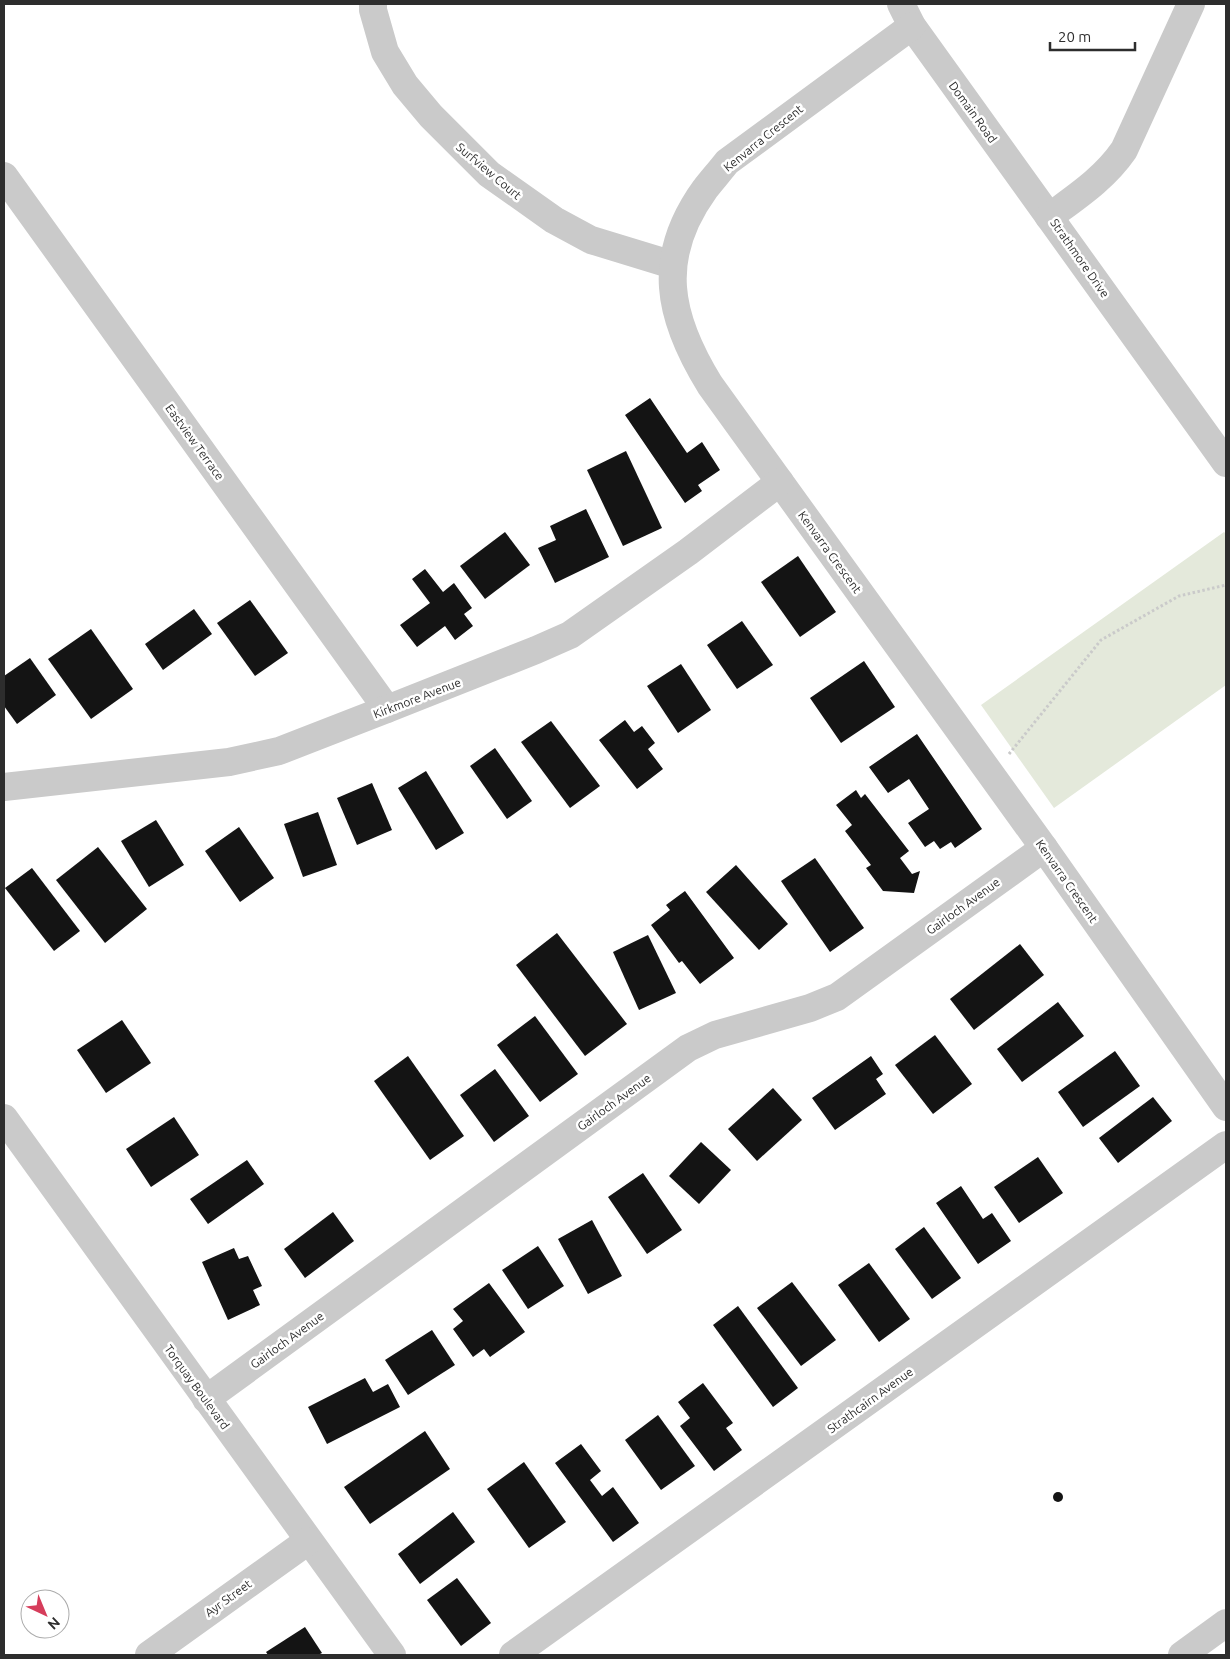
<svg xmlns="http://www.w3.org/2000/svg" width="1230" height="1659" viewBox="0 0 1230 1659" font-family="Ubuntu,sans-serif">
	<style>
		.green { fill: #e4e9db }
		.building { fill: #141414 }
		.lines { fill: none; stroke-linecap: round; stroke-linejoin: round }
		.path { stroke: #cacaca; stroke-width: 3; stroke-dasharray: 2.5 2.5; stroke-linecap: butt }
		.minor { stroke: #cacaca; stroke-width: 28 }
		.labels { text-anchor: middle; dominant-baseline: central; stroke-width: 5; stroke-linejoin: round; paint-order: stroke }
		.street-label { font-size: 12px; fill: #2d2d2d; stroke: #fff }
	</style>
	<rect width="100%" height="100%" fill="#fff"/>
	<path class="green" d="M1224,532l2,2v151l-172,123 -73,-103z"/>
	<g class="building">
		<path d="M650,398l37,55 15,-11 18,28 -22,15 4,6 -17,12 -60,-88z"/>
		<path d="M626,451l36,77 -39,18 -36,-76z"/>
		<path d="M586,509l23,48 -54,26 -17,-35 18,-8 -6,-14z"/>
		<path d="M505,532l25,33 -45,34 -25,-33z"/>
		<path d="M798,556l38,56 -36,25 -39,-55z"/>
		<path d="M425,569l18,23 11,-9 18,25 -8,6 9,12 -18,14 -10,-14 -28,21 -17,-22 30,-22 -18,-24z"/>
		<path d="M250,600l38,53 -33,23 -38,-53z"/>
		<path d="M194,609l18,25 -49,36 -18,-26z"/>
		<path d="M742,621l31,44 -36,24 -30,-44z"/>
		<path d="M91,629l42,60 -42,30 -43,-60z"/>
		<path d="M30,658l26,37 -39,29 -13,-18v-30z"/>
		<path d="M864,661l31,46 -54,36 -31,-45z"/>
		<path d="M681,664l30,46 -33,23 -31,-47z"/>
		<path d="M625,720l9,12 8,-6 13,17 -7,6 15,20 -26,20 -38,-49z"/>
		<path d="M551,721l49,65 -30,22 -49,-66z"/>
		<path d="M917,734l65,95 -27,19 -4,-6 -11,7 -6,-8 -9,6 -17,-24 21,-14 -20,-30 -21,14 -19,-26z"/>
		<path d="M495,748l37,53 -25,18 -37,-53z"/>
		<path d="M426,771l38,62 -28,17 -38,-62z"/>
		<path d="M372,783l20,47 -35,15 -20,-47z"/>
		<path d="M856,790l5,8 4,-4 44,57 -9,7 12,16 8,-3 -6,22 -31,-2 -17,-23 5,-3 -26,-34 7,-6 -16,-20z"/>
		<path d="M318,812l19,53 -34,12 -19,-53z"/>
		<path d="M156,820l28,45 -35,22 -28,-46z"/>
		<path d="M239,827l35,51 -34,24 -35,-51z"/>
		<path d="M98,847l49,62 -42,34 -49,-63z"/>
		<path d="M815,858l49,70 -34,24 -49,-71z"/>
		<path d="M736,865l52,59 -29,26 -53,-58z"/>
		<path d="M32,868l48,63 -26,20 -49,-63z"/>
		<path d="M685,891l49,67 -34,26 -18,-23 -3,2 -28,-38 19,-15 -4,-5z"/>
		<path d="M557,933l70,91 -42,32 -69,-91z"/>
		<path d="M648,935l28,58 -37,17 -26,-58z"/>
		<path d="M1020,944l24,31 -70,55 -24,-31z"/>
		<path d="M1058,1002l26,34 -62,46 -25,-33z"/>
		<path d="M535,1016l43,58 -38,28 -43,-57z"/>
		<path d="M122,1020l29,43 -45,30 -29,-43z"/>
		<path d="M935,1035l37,49 -39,30 -38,-49z"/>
		<path d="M1115,1051l25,35 -57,41 -25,-35z"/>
		<path d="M408,1056l56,80 -34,24 -56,-79z"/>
		<path d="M871,1056l12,18 -7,5 10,15 -51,36 -23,-32z"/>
		<path d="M495,1069l34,47 -35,26 -34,-47z"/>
		<path d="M773,1088l29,32 -45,41 -29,-32z"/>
		<path d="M1153,1097l19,24 -54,42 -19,-25z"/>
		<path d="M174,1117l25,38 -48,32 -25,-38z"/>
		<path d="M701,1142l30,28 -32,34 -30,-28z"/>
		<path d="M1038,1157l25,36 -44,30 -25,-36z"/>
		<path d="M247,1160l17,24 -56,40 -18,-25z"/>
		<path d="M643,1173l39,57 -35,24 -39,-57z"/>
		<path d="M961,1186l22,33 9,-6 19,28 -33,23 -42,-61z"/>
		<path d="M333,1212l21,29 -49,37 -21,-29z"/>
		<path d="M592,1220l30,56 -34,18 -30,-55z"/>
		<path d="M924,1227l37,51 -29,21 -37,-50z"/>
		<path d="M538,1246l26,40 -36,23 -26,-39z"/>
		<path d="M234,1248l5,11 9,-3 14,30 -9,4 7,15 -32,15 -26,-58z"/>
		<path d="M869,1263l41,56 -31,23 -41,-57z"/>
		<path d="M792,1282l44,58 -35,26 -44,-58z"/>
		<path d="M489,1283l36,49 -35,25 -6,-8 -11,8 -20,-28 10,-8 -10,-12z"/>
		<path d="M738,1306l60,82 -25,19 -60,-82z"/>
		<path d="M432,1330l23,35 -47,30 -23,-35z"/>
		<path d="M365,1378l8,14 15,-8 12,23 -73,37 -19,-37z"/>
		<path d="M703,1383l30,40 -7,5 16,22 -28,21 -34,-45 10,-8 -12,-16z"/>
		<path d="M658,1415l37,51 -34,24 -36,-50z"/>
		<path d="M425,1431l25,38 -80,55 -26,-37z"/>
		<path d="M581,1444l20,27 -11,9 12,16 11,-9 26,36 -26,19 -58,-79z"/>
		<path d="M524,1462l42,60 -37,26 -42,-59z"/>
		<circle cx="1058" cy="1497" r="5"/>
		<path d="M453,1512l22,30 -55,42 -22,-30z"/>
		<path d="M457,1578l34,45 -30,23 -34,-46z"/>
		<path d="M305,1627l17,26 -4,2h-50l-2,-3z"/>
	</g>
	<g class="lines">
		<path class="path" d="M1009,754l92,-114 78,-44 47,-11"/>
		<g class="minor">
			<path d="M373,4v6l12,42 20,33 26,31 58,58 65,46 37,20 82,25"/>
			<path d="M901,4l11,22 314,437"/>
			<path d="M912,26l-185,136c-7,9 -15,18 -22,27 -50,69 -37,128 5,196l334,463 182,259"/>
			<path d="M4,176l383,533"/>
			<path d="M1049,217c27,-20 55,-38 75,-67l67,-146"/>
			<path d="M4,787l225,-25 50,-11 108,-42 149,-59 34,-15 118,-83 92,-70"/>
			<path d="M4,1118l388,537"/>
			<path d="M206,1399l482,-351 27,-13 95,-27 27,-11 207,-149"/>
			<path d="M149,1655l159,-114"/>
			<path d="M513,1655l713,-510"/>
			<path d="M1182,1655l44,-32"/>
		</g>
	</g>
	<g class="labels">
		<g class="street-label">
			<text transform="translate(973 112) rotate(54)">Domain Road</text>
			<text transform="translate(763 138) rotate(-39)">Kenvarra Crescent</text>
			<text transform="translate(489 171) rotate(40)">Surfview Court</text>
			<text transform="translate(1080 258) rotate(55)">Strathmore Drive</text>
			<text transform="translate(195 442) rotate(54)">Eastview Terrace</text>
			<text transform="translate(830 552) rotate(54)">Kenvarra Crescent</text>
			<text transform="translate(417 698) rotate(-21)">Kirkmore Avenue</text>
			<text transform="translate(1067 881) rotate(55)">Kenvarra Crescent</text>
			<text transform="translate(963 906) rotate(-36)">Gairloch Avenue</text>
			<text transform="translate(614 1102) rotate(-36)">Gairloch Avenue</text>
			<text transform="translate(287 1340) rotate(-36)">Gairloch Avenue</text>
			<text transform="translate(197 1387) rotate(54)">Torquay Boulevard</text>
			<text transform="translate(870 1400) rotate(-36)">Strathcairn Avenue</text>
			<text transform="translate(228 1598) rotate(-36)">Ayr Street</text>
		</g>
	</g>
	<rect width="1230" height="1659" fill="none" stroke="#2d2d2d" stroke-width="10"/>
	<g transform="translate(45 1614) rotate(136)"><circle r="24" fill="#ffffff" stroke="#ababab"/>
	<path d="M0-4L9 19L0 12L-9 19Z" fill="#d63d5b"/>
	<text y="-8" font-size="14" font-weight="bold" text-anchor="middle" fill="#2d2d2d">N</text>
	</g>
	<path d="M1050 42v8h85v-8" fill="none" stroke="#2d2d2d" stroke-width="2.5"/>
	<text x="1058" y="42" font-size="15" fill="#2d2d2d" stroke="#ffffff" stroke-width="4" paint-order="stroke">20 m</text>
</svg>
